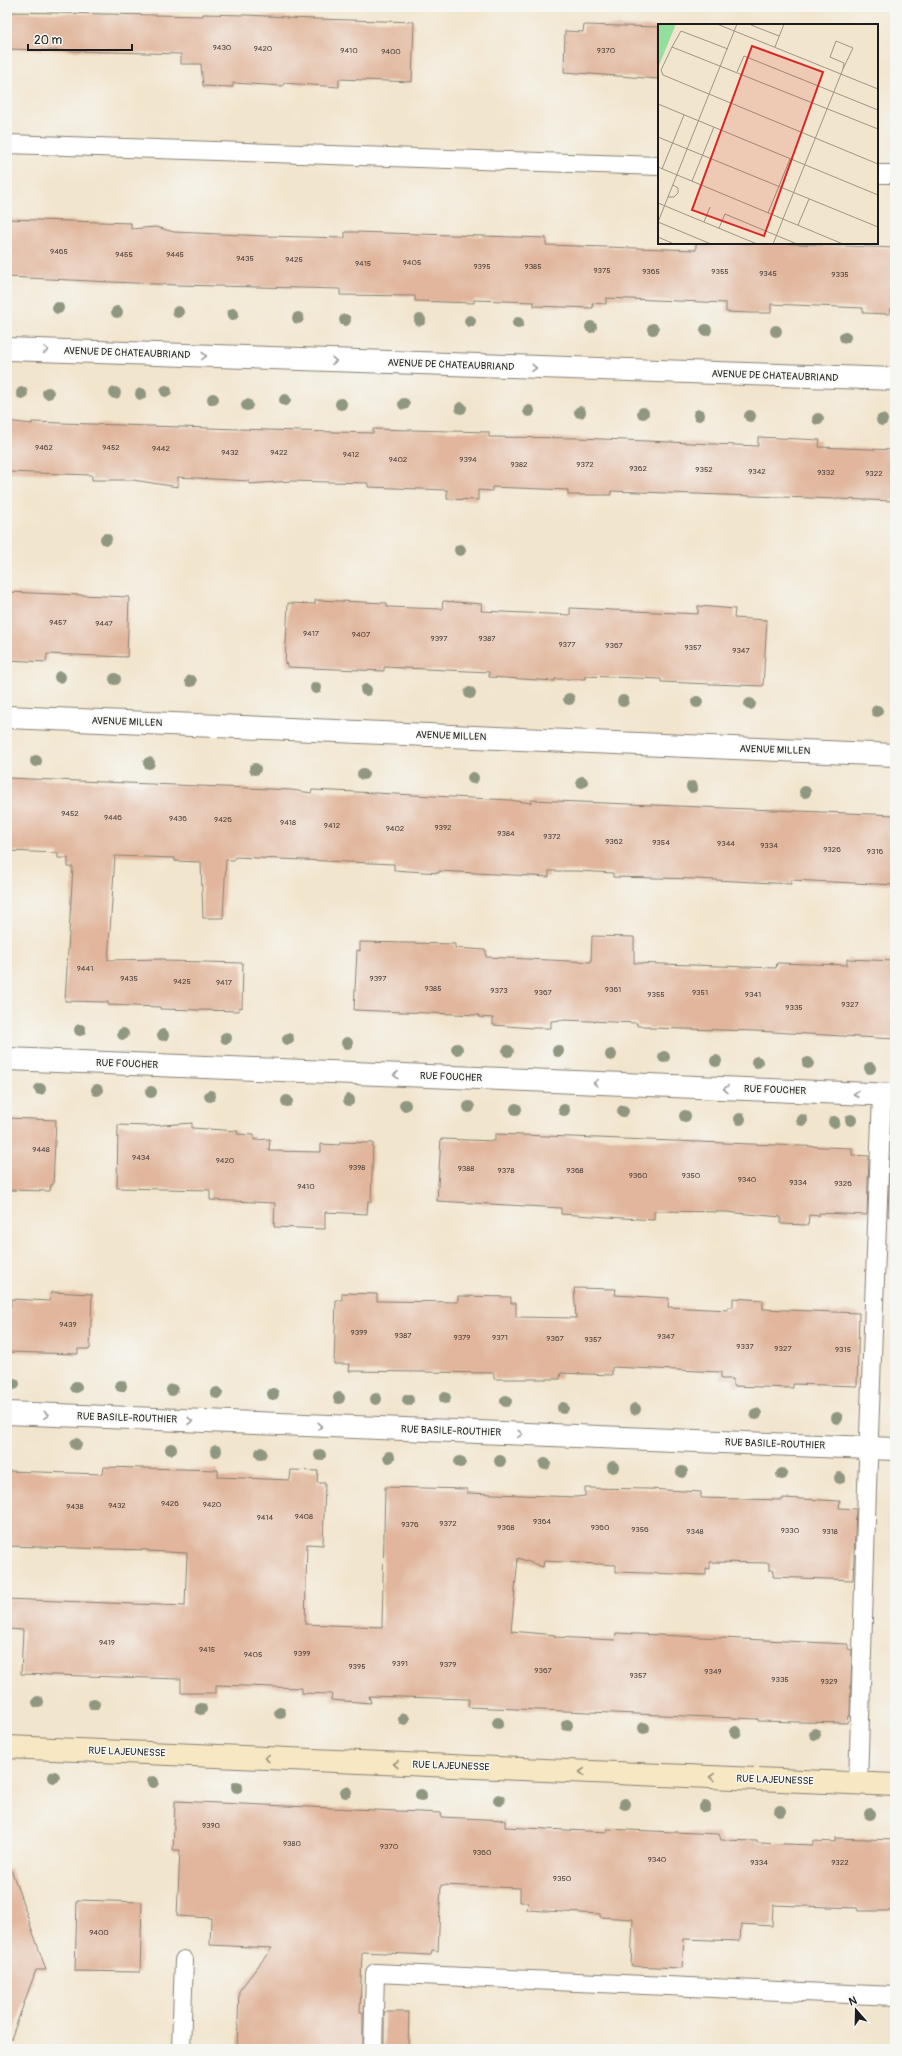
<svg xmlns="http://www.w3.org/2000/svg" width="902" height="2056" viewBox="0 0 902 2056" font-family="Pangolin,sans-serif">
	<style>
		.building { fill: #e1b69c }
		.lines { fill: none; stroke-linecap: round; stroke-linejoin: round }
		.lane-casing { stroke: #878074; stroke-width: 20 }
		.street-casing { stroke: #878074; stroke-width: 24 }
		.secondary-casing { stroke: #878074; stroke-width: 24 }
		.lane { stroke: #fff; stroke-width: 18 }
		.street { stroke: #fff; stroke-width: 22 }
		.secondary { stroke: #f7e8c3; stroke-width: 22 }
		.tree { fill: #909781 }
		.oneway { stroke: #999 }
		.oneway2 { stroke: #948c78 }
		.labels { text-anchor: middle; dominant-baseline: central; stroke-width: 3; stroke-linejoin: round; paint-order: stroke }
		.number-label { font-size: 8px; fill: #4d423c }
		.street-label { font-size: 10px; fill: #1c1c1c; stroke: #f6f6f2 }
		.inset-road { fill: none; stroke: #9c9586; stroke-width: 1 }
		.view { fill: #d62828; fill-opacity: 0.15; stroke: #d62828; stroke-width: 2 }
		.inset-edge { fill: none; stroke: #1c1c1c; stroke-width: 2 }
	</style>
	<rect width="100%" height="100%" fill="#f6f6f2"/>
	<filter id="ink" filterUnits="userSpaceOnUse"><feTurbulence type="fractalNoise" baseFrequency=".025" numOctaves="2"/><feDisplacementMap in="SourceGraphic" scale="8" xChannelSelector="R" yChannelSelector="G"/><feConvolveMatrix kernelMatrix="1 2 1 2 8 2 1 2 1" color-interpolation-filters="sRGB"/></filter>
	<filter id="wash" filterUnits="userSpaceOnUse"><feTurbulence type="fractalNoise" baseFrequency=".012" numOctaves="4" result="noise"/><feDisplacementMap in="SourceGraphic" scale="16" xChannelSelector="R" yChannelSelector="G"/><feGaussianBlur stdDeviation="0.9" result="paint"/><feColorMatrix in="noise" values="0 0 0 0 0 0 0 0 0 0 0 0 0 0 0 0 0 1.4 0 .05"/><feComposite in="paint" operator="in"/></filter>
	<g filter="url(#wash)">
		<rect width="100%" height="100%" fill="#f2e5cd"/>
		<g id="blocks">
			<g class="building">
				<path d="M7,12l196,4v-2l42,1 42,2 -1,1 128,4 -2,60 -73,-3v8l-55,-4 -1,3 -50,-3v4l-30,-1 -2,-22h-20v-10l-174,-5z"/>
				<path d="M584,25l75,2v52l-95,-7 1,-41 18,1z"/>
				<path d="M7,219l124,4v6l25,-2 18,5 91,4 80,2v-6h10l191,6v7l150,5v-7h79l120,5v61h-5v5l-27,-1v-5l-92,-4v9h-20l-25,-1v-9l-120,-5v6l-14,-1 1,5 -59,-2v-4l-60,-2v3l-59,-2v-5l-75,-1v-6l-164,-4 -169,-8z"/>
				<path d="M7,421l25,3v-2l266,9 75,2v-4l116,3v5l91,1 178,8v-9l62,3 -1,7 76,3v51l-284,-10v4h-43v-5l-76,-3v4l-14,-1v10l-31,-1v-9l-79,-3v-4l-77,-2 -42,3v-3l-71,-4v10l-45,-7h-41v-5l-85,-3z"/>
				<path d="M7,592l122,5 -2,60 -80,-3 -1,8 -39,-2z"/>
				<path d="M315,600l72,3v4l55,2 1,-8 39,3 -1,7 89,4v-7l128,6v-8l37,3 -1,9 33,2 -4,66 -102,-4v-3l-76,-3v3h-30v2l-66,-4v-5l-105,-5v4l-97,-4v-4l-2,1 3,-61 27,1z"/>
				<path d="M7,778l240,10 45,2 19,3 1,-3 44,2 154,8 21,3v-3l364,15v70l-104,-5v4l-94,-5 -84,-2v-4l-36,-2h-28v6l-110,-6v2l-45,-3v-6l-159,-7 -1,3h-8l-3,58h-20l-2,-56 -26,-1v-3l-60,-2 -7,104 57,-1 1,2 77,2 -1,45 -3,-1v4l-79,-2v-2l-52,-2v-3l-43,-1 8,-134h-5v-9h-10v-5l-51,-2z"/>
				<path d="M592,936l42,1v26l142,5 1,-5 70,2v-6l48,2v78l-140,-8 -106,-3v-2h-12v-3l-72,-3 -14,1v7h-18l-40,-3v-7l-14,-1v-2l-125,-5 3,-60 3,1v-9l95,2v4l31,2v7l105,5z"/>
				<path d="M7,1118l49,2 -3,65h-2l-1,6 -43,-1z"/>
				<path d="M192,1123v5l46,3 -1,3 17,1v5l16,-1 -1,12 52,1v-8l19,1v-3l33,1 -2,59 -3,-1 -1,13 -42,-2v17l-51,-2 1,-24 -65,-3v-10l-93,-2 1,-63 30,1z"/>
				<path d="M495,1134l357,14v7l17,1 -2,59 -48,-2v3l-10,-1 -1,10 -27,-1v-7l-55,-5 -72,-1v9l-93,-6v-6l-124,-7 4,-62 54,2z"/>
				<path d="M890,1157h5v59h-7z"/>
				<path d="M574,1288l42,1 -1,6 54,3 -1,9 60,3v-3h5v-9l30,2v9l96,4 -2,73 -64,-2v4l-60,-2v-7h-12v-7l-109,-5v8l-51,-2 -1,6h-66v-6l-145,-2 1,-7h-16l2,-64h6v-7l35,1v7l81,1v-6l53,1v6h5v14l60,1z"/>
				<path d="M51,1292l41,2 -2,55h-12v5l-71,-2v-47l4,1v-7l39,2z"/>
				<path d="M104,1467l114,3v7l72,3 1,-10 27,1 -1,12h8l-2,62 -16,-1 -2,80 77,3 3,-140 82,2v4l109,4 9,-1v-8l64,1 52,3v6l82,2v-2l57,3 -1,7 17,1 -3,71 -80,-3 1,-7h-5v-7l-59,-1v7l-4,-1v7l-90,-3v-7l-72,-4 -1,6 -25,-9 -7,73 44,4v2l60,3 1,-7 232,11v5l4,1 -2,66h-2l-1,7 -48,-1 -41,-1v-2l-290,-12 1,-8 -100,-3 2,7 -40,-3 1,-6 -30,-1v-5l-86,-3v8h-35v-14l-160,-5 2,-44 -16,-1v-30l178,7 2,-53 -39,-2v-1l-141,-4v-75l96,3z"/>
				<path d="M175,1801l267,12 -1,4 64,3v7l102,5v-3l112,5 2,6 36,1v2l56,2v-4l22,1v-4l60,2v71h-37l-1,-3 -84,-3 -1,21 -31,-2 -1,17 -56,-2 -2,29 -51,-2 2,-47 -33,-2v-3l-73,-4 1,-8h-8v-14l-79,-3 -3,66 -6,-1 -1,5 -69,-3 -2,60h3v37h-126l2,-58 33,-43 -62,-3 1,-27 -34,-2 3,-66h-7z"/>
				<path d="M11,1869l35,101h-10l-25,69h-4v-169z"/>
				<path d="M77,1900l65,2 -2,70 -65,-1z"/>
				<path d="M384,2012h25l-1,37h-24z"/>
			</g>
		</g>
	</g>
	<g filter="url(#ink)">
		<use href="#blocks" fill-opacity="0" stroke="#878074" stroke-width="1"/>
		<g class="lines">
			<defs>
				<g id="lane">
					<path d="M7,144l652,22"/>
					<path d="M877,174h18"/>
					<path d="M858,1784l9,-297 15,-392"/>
					<path d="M181,2049l3,-89"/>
					<path d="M373,2049l2,-76 520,23"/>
				</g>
				<g id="street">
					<path d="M7,349l888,30"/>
					<path d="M7,717l888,38"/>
					<path d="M7,1059l888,36"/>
					<path d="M7,1413l888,36"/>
				</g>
				<path id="secondary" d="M7,1747l888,38"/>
			</defs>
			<use href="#lane" class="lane-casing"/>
			<use href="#street" class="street-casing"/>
			<use href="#secondary" class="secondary-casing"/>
			<use href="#lane" class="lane"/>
			<use href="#street" class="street"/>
			<use href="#secondary" class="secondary"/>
		</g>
		<g class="tree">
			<circle cx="58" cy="308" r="6"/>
			<circle cx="117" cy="312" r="6"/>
			<circle cx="178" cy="312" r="6"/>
			<circle cx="233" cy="314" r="6"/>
			<circle cx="298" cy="318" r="6"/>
			<circle cx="345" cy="320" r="6"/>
			<circle cx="420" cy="320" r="6"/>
			<circle cx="470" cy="321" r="6"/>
			<circle cx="518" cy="323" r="6"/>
			<circle cx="591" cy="327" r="6"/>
			<circle cx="653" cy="329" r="6"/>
			<circle cx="706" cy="330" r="6"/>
			<circle cx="776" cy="331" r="6"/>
			<circle cx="845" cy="337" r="6"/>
			<circle cx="166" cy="391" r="6"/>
			<circle cx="22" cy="393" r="6"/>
			<circle cx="48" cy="393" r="6"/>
			<circle cx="115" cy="393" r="6"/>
			<circle cx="141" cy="394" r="6"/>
			<circle cx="213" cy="399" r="6"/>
			<circle cx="285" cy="400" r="6"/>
			<circle cx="341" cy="404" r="6"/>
			<circle cx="404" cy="404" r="6"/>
			<circle cx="247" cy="405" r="6"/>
			<circle cx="461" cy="408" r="6"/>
			<circle cx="529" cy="411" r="6"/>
			<circle cx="580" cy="412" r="6"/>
			<circle cx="643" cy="413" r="6"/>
			<circle cx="699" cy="415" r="6"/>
			<circle cx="750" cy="416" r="6"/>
			<circle cx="818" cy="419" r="6"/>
			<circle cx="882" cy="420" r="6"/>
			<circle cx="106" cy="539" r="6"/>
			<circle cx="460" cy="550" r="6"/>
			<circle cx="60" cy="677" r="6"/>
			<circle cx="115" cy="679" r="6"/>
			<circle cx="191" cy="681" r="6"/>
			<circle cx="316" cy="688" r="6"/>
			<circle cx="366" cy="690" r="6"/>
			<circle cx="470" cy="693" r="6"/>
			<circle cx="569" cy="699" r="6"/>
			<circle cx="623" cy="701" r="6"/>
			<circle cx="697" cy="702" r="6"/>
			<circle cx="750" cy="704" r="6"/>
			<circle cx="877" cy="711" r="6"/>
			<circle cx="36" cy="761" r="6"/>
			<circle cx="149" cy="763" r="6"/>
			<circle cx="255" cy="769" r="6"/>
			<circle cx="363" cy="774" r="6"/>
			<circle cx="473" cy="778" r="6"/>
			<circle cx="582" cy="782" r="6"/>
			<circle cx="692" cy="787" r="6"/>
			<circle cx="805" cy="792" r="6"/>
			<circle cx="80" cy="1030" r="6"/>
			<circle cx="123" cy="1034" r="6"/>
			<circle cx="163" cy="1035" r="6"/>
			<circle cx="226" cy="1038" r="6"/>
			<circle cx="288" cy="1039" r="6"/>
			<circle cx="347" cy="1043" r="6"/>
			<circle cx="457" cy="1049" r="6"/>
			<circle cx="508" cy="1051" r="6"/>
			<circle cx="558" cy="1051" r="6"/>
			<circle cx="611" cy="1055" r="6"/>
			<circle cx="664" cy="1057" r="6"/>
			<circle cx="716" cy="1061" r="6"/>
			<circle cx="757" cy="1062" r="6"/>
			<circle cx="808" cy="1063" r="6"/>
			<circle cx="870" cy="1068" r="6"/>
			<circle cx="40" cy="1089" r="6"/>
			<circle cx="97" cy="1090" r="6"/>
			<circle cx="151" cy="1092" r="6"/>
			<circle cx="210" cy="1096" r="6"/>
			<circle cx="349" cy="1100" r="6"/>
			<circle cx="287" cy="1101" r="6"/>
			<circle cx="405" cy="1105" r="6"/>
			<circle cx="469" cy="1107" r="6"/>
			<circle cx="516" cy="1109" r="6"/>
			<circle cx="564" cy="1110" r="6"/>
			<circle cx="623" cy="1111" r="6"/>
			<circle cx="685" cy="1116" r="6"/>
			<circle cx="740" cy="1119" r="6"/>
			<circle cx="802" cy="1120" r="6"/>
			<circle cx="851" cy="1120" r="6"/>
			<circle cx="834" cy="1122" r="6"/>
			<circle cx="14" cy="1384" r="6"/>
			<circle cx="121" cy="1386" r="6"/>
			<circle cx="76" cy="1387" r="6"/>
			<circle cx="172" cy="1390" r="6"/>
			<circle cx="217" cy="1393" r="6"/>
			<circle cx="273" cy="1394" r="6"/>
			<circle cx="339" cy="1398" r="6"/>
			<circle cx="445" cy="1398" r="6"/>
			<circle cx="376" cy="1399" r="6"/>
			<circle cx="408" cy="1400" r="6"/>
			<circle cx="506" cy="1401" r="6"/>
			<circle cx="563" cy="1408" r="6"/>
			<circle cx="635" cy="1409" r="6"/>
			<circle cx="756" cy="1414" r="6"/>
			<circle cx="837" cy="1418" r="6"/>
			<circle cx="76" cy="1444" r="6"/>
			<circle cx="171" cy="1449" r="6"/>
			<circle cx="216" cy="1451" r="6"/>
			<circle cx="261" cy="1453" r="6"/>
			<circle cx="320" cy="1455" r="6"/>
			<circle cx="389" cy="1457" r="6"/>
			<circle cx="500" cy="1461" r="6"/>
			<circle cx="460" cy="1462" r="6"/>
			<circle cx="545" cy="1464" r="6"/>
			<circle cx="613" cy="1467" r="6"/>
			<circle cx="682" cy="1472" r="6"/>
			<circle cx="782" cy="1474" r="6"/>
			<circle cx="840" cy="1478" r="6"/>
			<circle cx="38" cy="1702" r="6"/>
			<circle cx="94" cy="1704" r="6"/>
			<circle cx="201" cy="1709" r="6"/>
			<circle cx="280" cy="1713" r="6"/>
			<circle cx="404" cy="1719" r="6"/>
			<circle cx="498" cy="1723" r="6"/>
			<circle cx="567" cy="1725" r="6"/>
			<circle cx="644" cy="1728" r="6"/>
			<circle cx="736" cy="1732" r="6"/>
			<circle cx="815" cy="1734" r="6"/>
			<circle cx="54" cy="1777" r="6"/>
			<circle cx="153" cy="1782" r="6"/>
			<circle cx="237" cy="1787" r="6"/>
			<circle cx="346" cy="1792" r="6"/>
			<circle cx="421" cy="1795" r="6"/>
			<circle cx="499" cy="1800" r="6"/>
			<circle cx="625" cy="1804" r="6"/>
			<circle cx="705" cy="1807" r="6"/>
			<circle cx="780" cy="1811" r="6"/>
			<circle cx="870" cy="1814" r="6"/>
		</g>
		<defs><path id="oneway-chevron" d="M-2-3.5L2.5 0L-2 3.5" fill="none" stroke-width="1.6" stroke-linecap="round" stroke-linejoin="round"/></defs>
		<g class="oneway">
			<use href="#oneway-chevron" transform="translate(46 350) rotate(2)"/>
			<use href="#oneway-chevron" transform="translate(204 356) rotate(2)"/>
			<use href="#oneway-chevron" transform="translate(334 361) rotate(2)"/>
			<use href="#oneway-chevron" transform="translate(534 368) rotate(2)"/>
			<use href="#oneway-chevron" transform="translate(396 1075) rotate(-178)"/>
			<use href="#oneway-chevron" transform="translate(596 1083) rotate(-178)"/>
			<use href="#oneway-chevron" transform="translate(726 1089) rotate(-178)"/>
			<use href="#oneway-chevron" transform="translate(856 1094) rotate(-178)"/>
			<use href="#oneway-chevron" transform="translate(46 1415) rotate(2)"/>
			<use href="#oneway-chevron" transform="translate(190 1421) rotate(2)"/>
			<use href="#oneway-chevron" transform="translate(320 1426) rotate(2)"/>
			<use href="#oneway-chevron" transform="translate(520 1434) rotate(2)"/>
		</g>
		<g class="oneway2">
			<use href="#oneway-chevron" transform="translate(267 1758) rotate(-178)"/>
			<use href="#oneway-chevron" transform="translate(396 1764) rotate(-178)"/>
			<use href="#oneway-chevron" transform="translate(582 1772) rotate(-178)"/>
			<use href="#oneway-chevron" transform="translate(712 1777) rotate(-178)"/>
		</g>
	</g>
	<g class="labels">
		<g class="number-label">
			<text x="222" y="47">9430</text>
			<text x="263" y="48">9420</text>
			<text x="349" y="50">9410</text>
			<text x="606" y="50">9370</text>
			<text x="391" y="51">9400</text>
			<text x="59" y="251">9465</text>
			<text x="124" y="254">9455</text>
			<text x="175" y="254">9445</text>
			<text x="245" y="258">9435</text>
			<text x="294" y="259">9425</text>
			<text x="412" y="262">9405</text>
			<text x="363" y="263">9415</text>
			<text x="482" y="266">9395</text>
			<text x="533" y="266">9385</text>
			<text x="602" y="270">9375</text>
			<text x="651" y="271">9365</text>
			<text x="720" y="271">9355</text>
			<text x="768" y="273">9345</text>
			<text x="840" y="274">9335</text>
			<text x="44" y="447">9462</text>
			<text x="111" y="447">9452</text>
			<text x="161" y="448">9442</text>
			<text x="230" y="452">9432</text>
			<text x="279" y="452">9422</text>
			<text x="351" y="454">9412</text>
			<text x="398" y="459">9402</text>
			<text x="468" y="459">9394</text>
			<text x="519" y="464">9382</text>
			<text x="585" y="464">9372</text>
			<text x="638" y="468">9362</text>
			<text x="704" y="469">9352</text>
			<text x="757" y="471">9342</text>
			<text x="826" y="472">9332</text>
			<text x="874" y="473">9322</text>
			<text x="58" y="622">9457</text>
			<text x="104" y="623">9447</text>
			<text x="311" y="633">9417</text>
			<text x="361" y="634">9407</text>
			<text x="439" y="638">9397</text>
			<text x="487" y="638">9387</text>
			<text x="567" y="644">9377</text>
			<text x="614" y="645">9367</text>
			<text x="693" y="647">9357</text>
			<text x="741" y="650">9347</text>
			<text x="70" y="813">9452</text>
			<text x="113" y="817">9446</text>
			<text x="178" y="818">9436</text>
			<text x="223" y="819">9426</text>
			<text x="288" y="822">9418</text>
			<text x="332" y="825">9412</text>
			<text x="443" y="827">9392</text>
			<text x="395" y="828">9402</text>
			<text x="506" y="833">9384</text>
			<text x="552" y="836">9372</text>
			<text x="614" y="841">9362</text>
			<text x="661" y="842">9354</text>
			<text x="726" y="843">9344</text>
			<text x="769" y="845">9334</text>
			<text x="832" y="849">9326</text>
			<text x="875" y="851">9316</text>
			<text x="85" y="968">9441</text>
			<text x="129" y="978">9435</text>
			<text x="378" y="978">9397</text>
			<text x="182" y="981">9425</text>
			<text x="224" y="982">9417</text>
			<text x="433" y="988">9385</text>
			<text x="613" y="989">9361</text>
			<text x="499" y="990">9373</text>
			<text x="543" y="992">9367</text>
			<text x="700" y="992">9351</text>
			<text x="656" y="994">9355</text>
			<text x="753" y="994">9341</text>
			<text x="850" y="1004">9327</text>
			<text x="794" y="1007">9335</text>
			<text x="41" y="1149">9448</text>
			<text x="141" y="1157">9434</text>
			<text x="225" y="1160">9420</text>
			<text x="357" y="1167">9398</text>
			<text x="466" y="1168">9388</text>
			<text x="506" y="1170">9378</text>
			<text x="575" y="1170">9368</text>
			<text x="638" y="1175">9360</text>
			<text x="691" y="1175">9350</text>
			<text x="747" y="1179">9340</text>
			<text x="798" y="1182">9334</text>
			<text x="843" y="1183">9326</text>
			<text x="306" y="1186">9410</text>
			<text x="68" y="1324">9439</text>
			<text x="359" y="1332">9399</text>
			<text x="403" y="1335">9387</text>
			<text x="666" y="1336">9347</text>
			<text x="462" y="1337">9379</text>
			<text x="500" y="1337">9371</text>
			<text x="555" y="1338">9367</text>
			<text x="593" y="1339">9357</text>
			<text x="745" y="1346">9337</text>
			<text x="783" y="1348">9327</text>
			<text x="843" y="1349">9315</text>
			<text x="170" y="1503">9426</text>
			<text x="212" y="1504">9420</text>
			<text x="117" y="1505">9432</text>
			<text x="75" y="1506">9438</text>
			<text x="304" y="1516">9408</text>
			<text x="265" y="1517">9414</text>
			<text x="542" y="1521">9364</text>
			<text x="448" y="1523">9372</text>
			<text x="410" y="1524">9376</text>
			<text x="506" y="1527">9368</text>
			<text x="600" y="1527">9360</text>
			<text x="640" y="1529">9356</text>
			<text x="790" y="1530">9330</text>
			<text x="695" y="1531">9348</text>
			<text x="830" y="1531">9318</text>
			<text x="107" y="1642">9419</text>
			<text x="207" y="1649">9415</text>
			<text x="302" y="1653">9399</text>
			<text x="253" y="1654">9405</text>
			<text x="400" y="1663">9391</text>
			<text x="448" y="1664">9379</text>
			<text x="357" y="1666">9395</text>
			<text x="543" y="1670">9367</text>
			<text x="713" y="1671">9349</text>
			<text x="638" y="1675">9357</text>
			<text x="780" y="1679">9335</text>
			<text x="829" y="1681">9329</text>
			<text x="211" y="1825">9390</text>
			<text x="292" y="1843">9380</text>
			<text x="389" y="1846">9370</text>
			<text x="482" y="1852">9360</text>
			<text x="657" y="1859">9340</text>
			<text x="759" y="1862">9334</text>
			<text x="840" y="1862">9322</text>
			<text x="562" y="1878">9350</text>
			<text x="99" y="1932">9400</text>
		</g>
		<g class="street-label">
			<text transform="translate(127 353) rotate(2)">AVENUE DE CHATEAUBRIAND</text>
			<text transform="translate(451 365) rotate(2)">AVENUE DE CHATEAUBRIAND</text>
			<text transform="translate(775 376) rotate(2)">AVENUE DE CHATEAUBRIAND</text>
			<text transform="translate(127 722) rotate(2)">AVENUE MILLEN</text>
			<text transform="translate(451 736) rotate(2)">AVENUE MILLEN</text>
			<text transform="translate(775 750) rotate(2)">AVENUE MILLEN</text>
			<text transform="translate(127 1064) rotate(2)">RUE FOUCHER</text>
			<text transform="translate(451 1077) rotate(2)">RUE FOUCHER</text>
			<text transform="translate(775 1090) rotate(2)">RUE FOUCHER</text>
			<text transform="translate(127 1418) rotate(2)">RUE BASILE-ROUTHIER</text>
			<text transform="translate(451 1431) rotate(2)">RUE BASILE-ROUTHIER</text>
			<text transform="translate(775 1444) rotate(2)">RUE BASILE-ROUTHIER</text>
			<text transform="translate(127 1752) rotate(2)">RUE LAJEUNESSE</text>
			<text transform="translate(451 1766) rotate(2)">RUE LAJEUNESSE</text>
			<text transform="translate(775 1780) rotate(2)">RUE LAJEUNESSE</text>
		</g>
	</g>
	<g transform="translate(658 24)">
		<rect width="220" height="220" fill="#f2e5cd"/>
		<path d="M0,0h18l-18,44z" fill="#93e09d"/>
		<path class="inset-road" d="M59,0l161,65M93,1l28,11M14,23l9,-16 47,18M117,23l9,-23M79,48l7,-16 134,54M0,80l220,91M220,105l-206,-82 -11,23 2,5 215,89M0,113l220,90M0,143l185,77M4,145l22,-54M34,157l22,-54M10,173h6l4,-4v-5l-5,-3M0,179l99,41M110,189l22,-54M0,198l79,-198M0,198l53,22M46,198l6,-15M140,201l11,-26M61,204l6,-14 72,30M0,213l16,7M115,220l70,-175 1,-6 -14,-6 6,-16 17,7 -10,21"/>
		<path class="view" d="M94,22l71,26 -59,164 -72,-26z"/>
		<rect width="220" height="220" class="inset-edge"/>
	</g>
	<rect width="902" height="2056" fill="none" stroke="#f6f6f2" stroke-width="24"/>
	<g transform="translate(856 2010) rotate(340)" stroke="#f6f6f2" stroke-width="3" paint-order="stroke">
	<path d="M0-3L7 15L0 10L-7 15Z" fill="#1c1c1c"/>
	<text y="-6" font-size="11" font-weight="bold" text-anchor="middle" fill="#1c1c1c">N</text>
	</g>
	<path d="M28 44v6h104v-6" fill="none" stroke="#1c1c1c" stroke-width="2"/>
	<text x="34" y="44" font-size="12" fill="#1c1c1c" stroke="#f6f6f2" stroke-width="3" paint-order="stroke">20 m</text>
</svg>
